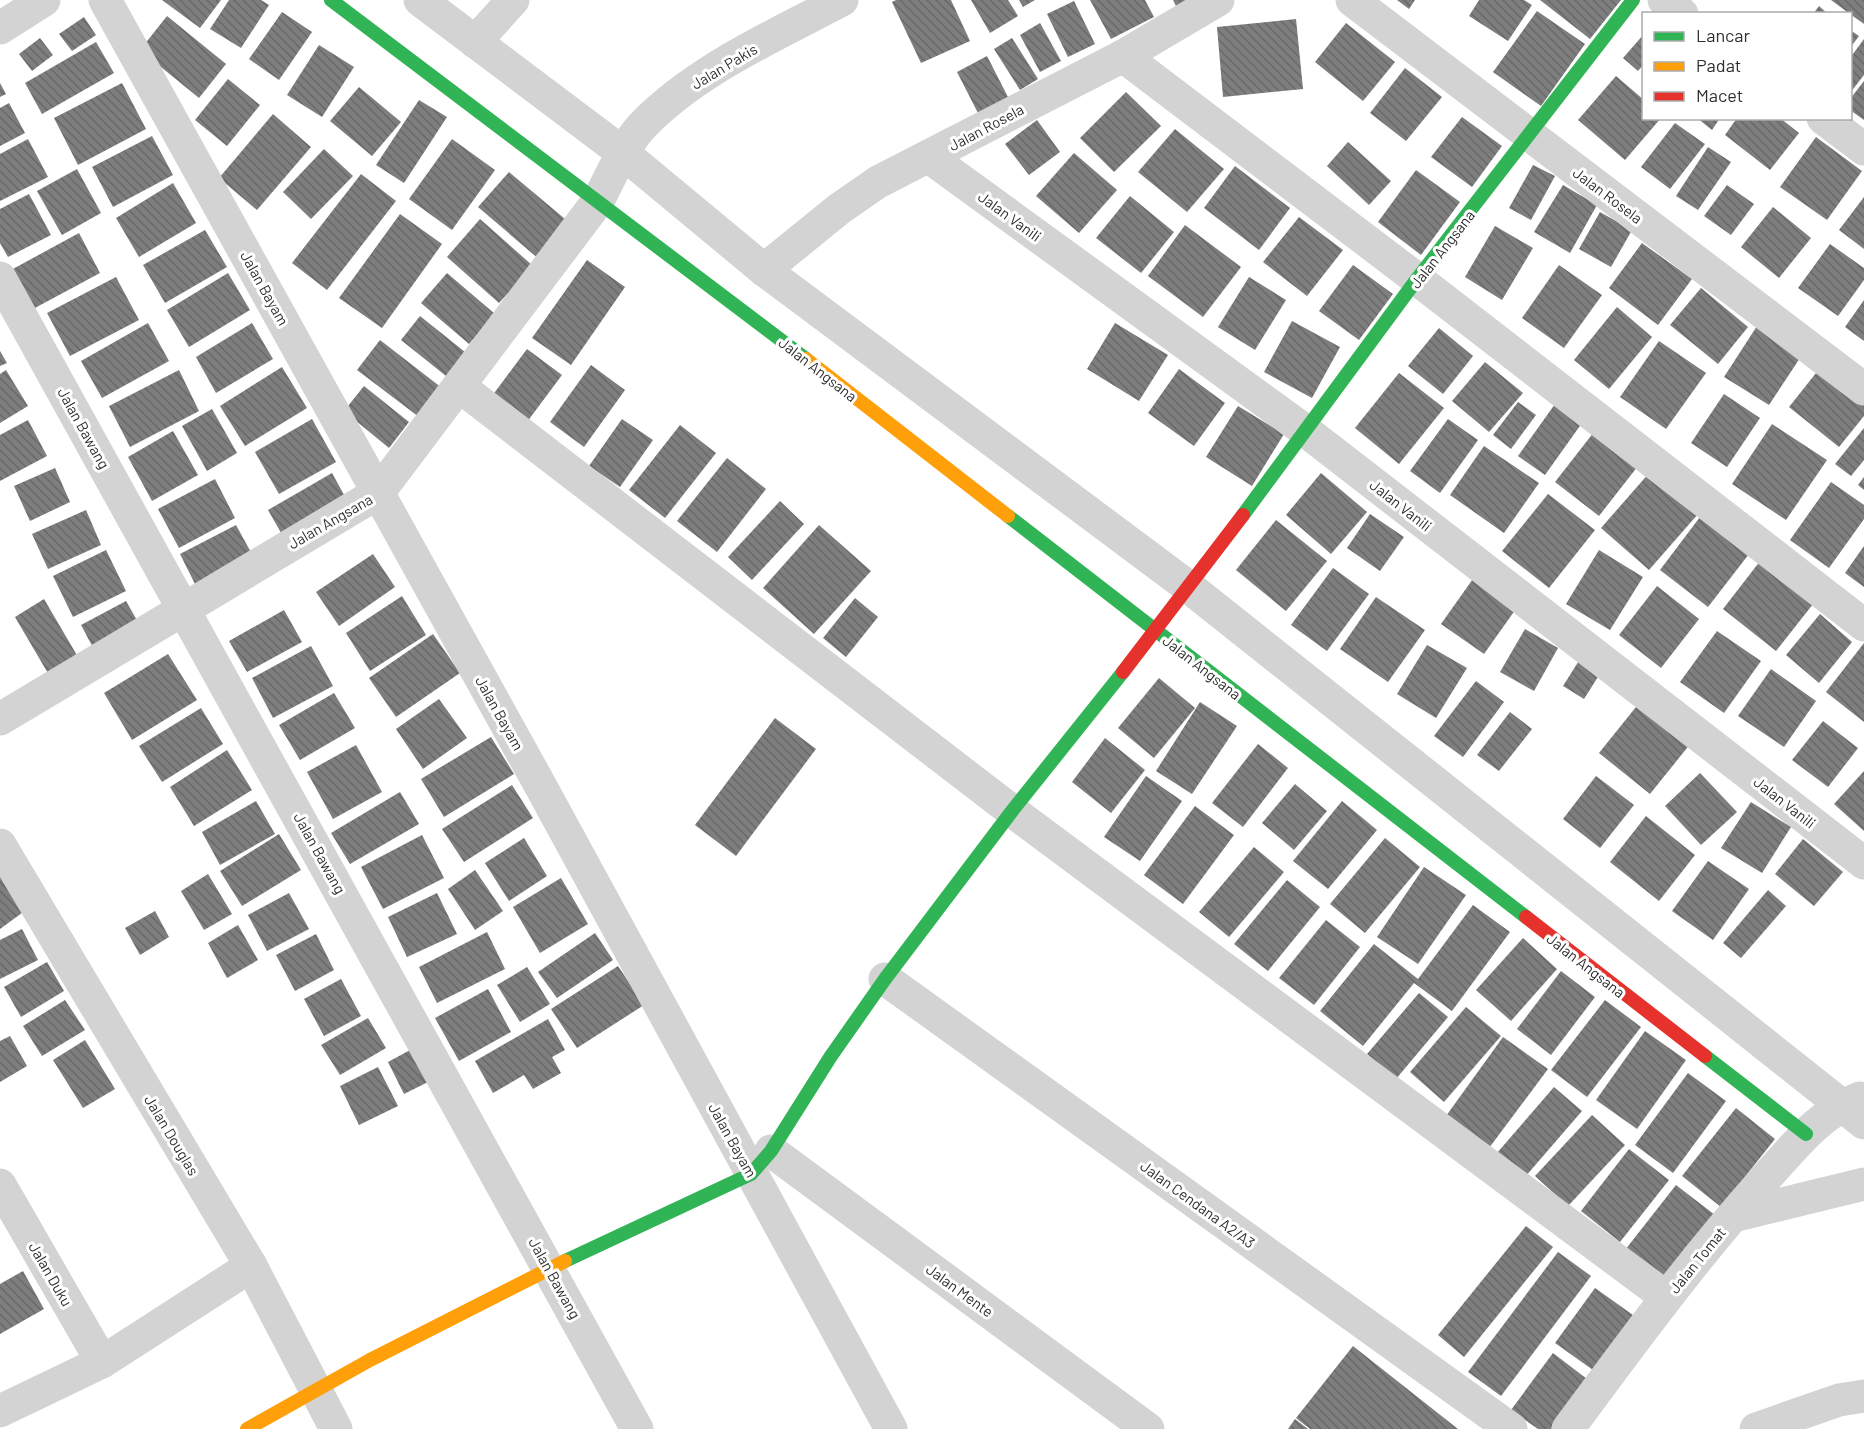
<svg xmlns="http://www.w3.org/2000/svg" width="1864" height="1429" viewBox="0 0 1864 1429" font-family="Barlow,sans-serif">
	<style>
		.building { fill: url(#building-back-hatch) }
		.lines { fill: none; stroke-linecap: round; stroke-linejoin: round }
		.street { stroke: #d3d3d3; stroke-width: 33 }
		.fast { stroke: #30b455; stroke-width: 14 }
		.slow { stroke: #ff9f0a; stroke-width: 14 }
		.jam { stroke: #e5322d; stroke-width: 14 }
		.labels { text-anchor: middle; dominant-baseline: central; stroke-width: 6; stroke-linejoin: round; paint-order: stroke }
		.street-label { font-size: 15px; fill: #2e2e2e; stroke: #fff }
	</style>
	<defs>
		<pattern id="building-back-hatch" width="6" height="6" patternUnits="userSpaceOnUse" patternTransform="scale(1.5)"><rect width="6" height="6" fill="#7e7e7e"/><path d="M-1 5l2 2M0 0l6 6M5-1l2 2" fill="none" stroke="#686868"/></pattern>
	</defs>
	<rect width="100%" height="100%" fill="#fff"/>
	<g class="building">
		<path d="M162,0h59l-21,28z"/>
		<path d="M229,0h32l8,5 -28,43 -31,-19z"/>
		<path d="M896,0h55l19,41 -49,22 -29,-61z"/>
		<path d="M971,0h37l10,16 -28,17z"/>
		<path d="M1019,0h16l-12,7z"/>
		<path d="M1090,0h55l9,17 -43,22z"/>
		<path d="M1173,0h13l-10,6z"/>
		<path d="M1397,0h18l-6,9z"/>
		<path d="M1479,0h45l8,5 -24,36 -39,-25z"/>
		<path d="M1540,0h81l-31,39z"/>
		<path d="M1831,0h33v24l-14,-10z"/>
		<path d="M1074,1l21,43 -27,13 -21,-43z"/>
		<path d="M1819,6l9,8h-15z"/>
		<path d="M1537,11l48,33 -44,62 -48,-34z"/>
		<path d="M282,12l30,20 -33,48 -30,-21z"/>
		<path d="M167,16l59,48 -27,34 -59,-48z"/>
		<path d="M84,17l12,18 -24,16 -13,-17z"/>
		<path d="M1296,19l7,70 -80,8 -6,-70z"/>
		<path d="M1040,23l21,38 -21,11 -20,-37z"/>
		<path d="M1346,23l49,39 -32,39 -48,-39z"/>
		<path d="M1850,30l9,6 -9,12z"/>
		<path d="M1644,34v30l-6,7 -15,-13z"/>
		<path d="M40,38l13,17 -21,16 -13,-17z"/>
		<path d="M1012,38l26,41 -18,11 -26,-41z"/>
		<path d="M1864,39v36l-14,18v-35z"/>
		<path d="M96,42l18,31 -72,41 -17,-31z"/>
		<path d="M319,45l35,22 -32,50 -35,-22z"/>
		<path d="M987,56l23,45 -30,16 -23,-45z"/>
		<path d="M1405,68l37,29 -36,44 -36,-28z"/>
		<path d="M1616,76l28,24v18h17l-36,42 -47,-40z"/>
		<path d="M228,79l32,26 -33,41 -32,-26z"/>
		<path d="M1864,81v39l-14,-10v-11z"/>
		<path d="M0,83l6,11 -6,3z"/>
		<path d="M122,83l24,46 -68,36 -24,-47z"/>
		<path d="M359,87l42,35 -29,34 -42,-35z"/>
		<path d="M1126,92l35,34 -47,46 -34,-34z"/>
		<path d="M419,100l28,17 -43,66 -28,-18z"/>
		<path d="M9,103l16,30 -25,13v-38z"/>
		<path d="M273,114l38,33 -54,63 -38,-32z"/>
		<path d="M1462,117l40,29 -30,41 -41,-30z"/>
		<path d="M1697,118h23l-8,12z"/>
		<path d="M1737,118h43l19,15 -29,37 -45,-35z"/>
		<path d="M1037,120l23,32 -31,23 -24,-31z"/>
		<path d="M1675,123l30,21 -35,45 -29,-22z"/>
		<path d="M1175,129l49,40 -37,43 -49,-40z"/>
		<path d="M152,136l21,39 -60,32 -21,-40z"/>
		<path d="M1816,137l46,34 -35,49 -47,-33z"/>
		<path d="M28,139l20,38 -48,24v-47z"/>
		<path d="M452,139l43,31 -43,60 -43,-31z"/>
		<path d="M1348,142l43,39 -22,24 -42,-39z"/>
		<path d="M1708,147l23,15 -33,48 -22,-14z"/>
		<path d="M324,149l29,27 -42,43 -28,-27z"/>
		<path d="M1074,153l43,37 -38,43 -43,-37z"/>
		<path d="M1533,165l22,11 -24,44 -22,-12z"/>
		<path d="M1235,166l55,42 -31,42 -55,-42z"/>
		<path d="M77,169l24,44 -39,22 -25,-44z"/>
		<path d="M1416,170l44,32 -39,53 -43,-33z"/>
		<path d="M509,172l62,52 -31,36 -62,-53z"/>
		<path d="M361,174l35,27 -69,89 -35,-27z"/>
		<path d="M173,183l23,40 -57,34 -23,-39z"/>
		<path d="M1563,185l34,20 -27,48 -36,-21z"/>
		<path d="M1727,185l27,19 -23,31 -27,-19z"/>
		<path d="M29,194l22,41 -43,22 -8,-14v-34z"/>
		<path d="M1130,196l44,36 -33,41 -45,-35z"/>
		<path d="M1864,197v52l-25,-19z"/>
		<path d="M1773,207l38,31 -32,40 -38,-31z"/>
		<path d="M1600,212l32,18 -21,37 -32,-18z"/>
		<path d="M400,214l42,30 -60,84 -43,-30z"/>
		<path d="M1299,217l44,33 -36,46 -44,-34z"/>
		<path d="M480,219l53,47 -34,37 -52,-46z"/>
		<path d="M1185,225l56,42 -38,50 -55,-41z"/>
		<path d="M1495,226l38,22 -31,52 -37,-23z"/>
		<path d="M205,230l22,37 -62,36 -22,-38z"/>
		<path d="M79,233l21,40 -67,36 -22,-39z"/>
		<path d="M1642,243l50,36 -34,46 -49,-37z"/>
		<path d="M1830,244l34,24v12l-26,36 -40,-28z"/>
		<path d="M587,260l38,27 -54,78 -39,-27z"/>
		<path d="M1353,265l40,29 -34,46 -40,-29z"/>
		<path d="M1559,265l43,30 -38,53 -42,-30z"/>
		<path d="M228,273l22,37 -61,37 -22,-37z"/>
		<path d="M447,273l48,41 -26,30 -48,-41z"/>
		<path d="M116,277l23,43 -69,36 -23,-43z"/>
		<path d="M1249,277l37,23 -31,50 -37,-23z"/>
		<path d="M1701,288l47,39 -30,37 -48,-39z"/>
		<path d="M1864,300v41l-19,-14z"/>
		<path d="M1617,307l35,30 -43,52 -35,-29z"/>
		<path d="M420,316l45,36 -19,24 -45,-36z"/>
		<path d="M1292,321l48,26 -28,51 -48,-26z"/>
		<path d="M148,323l21,38 -67,37 -21,-37z"/>
		<path d="M252,323l21,36 -57,34 -20,-36z"/>
		<path d="M1115,323l53,32 -29,46 -52,-32z"/>
		<path d="M1757,326l45,29 -33,50 -45,-28z"/>
		<path d="M1439,328l34,28 -30,38 -35,-28z"/>
		<path d="M380,340l62,48 -23,29 -62,-47z"/>
		<path d="M1659,341l47,32 -40,56 -46,-32z"/>
		<path d="M527,349l35,26 -35,47 -35,-26z"/>
		<path d="M0,351l7,12 -7,3z"/>
		<path d="M1485,362l38,31 -34,39 -37,-31z"/>
		<path d="M591,365l34,25 -41,57 -34,-25z"/>
		<path d="M282,367l25,41 -62,38 -25,-40z"/>
		<path d="M1820,368l44,36v12l-25,31 -50,-40z"/>
		<path d="M1179,369l46,34 -31,43 -46,-33z"/>
		<path d="M6,370l22,36 -28,17v-49z"/>
		<path d="M179,370l20,41 -69,36 -21,-41z"/>
		<path d="M1399,373l45,35 -45,56 -44,-36z"/>
		<path d="M364,386l45,36 -20,26 -45,-37z"/>
		<path d="M1724,394l36,24 -33,49 -36,-24z"/>
		<path d="M1518,402l18,13 -25,34 -18,-14z"/>
		<path d="M1555,404l27,19 -37,52 -27,-19z"/>
		<path d="M1238,406l46,28 -32,52 -46,-29z"/>
		<path d="M212,409l25,44 -30,18 -25,-45z"/>
		<path d="M312,419l24,43 -57,32 -24,-42z"/>
		<path d="M622,419l31,21 -33,47 -31,-21z"/>
		<path d="M1448,419l30,21 -38,53 -30,-22z"/>
		<path d="M28,420l19,36 -47,25v-46z"/>
		<path d="M1772,424l55,36 -41,60 -54,-36z"/>
		<path d="M680,425l36,28 -51,65 -36,-28z"/>
		<path d="M1864,428v32l-13,16 -16,-12z"/>
		<path d="M173,431l25,44 -46,26 -24,-44z"/>
		<path d="M1594,432l44,34 -39,50 -44,-34z"/>
		<path d="M1484,446l55,37 -35,50 -54,-38z"/>
		<path d="M727,458l39,31 -49,63 -40,-31z"/>
		<path d="M55,468l15,34 -40,19 -16,-35z"/>
		<path d="M1650,472l48,42 -49,56 -48,-42z"/>
		<path d="M332,473l16,29 -64,36 -16,-28z"/>
		<path d="M1321,473l46,39 -36,42 -45,-39z"/>
		<path d="M1864,477v13l-6,-5z"/>
		<path d="M215,479l20,39 -56,30 -21,-39z"/>
		<path d="M1831,482l33,23v14l-35,49 -39,-28z"/>
		<path d="M1548,494l47,36 -46,58 -47,-37z"/>
		<path d="M780,501l24,23 -52,56 -24,-23z"/>
		<path d="M86,510l15,35 -53,24 -16,-35z"/>
		<path d="M1370,514l34,23 -24,34 -33,-23z"/>
		<path d="M1700,517l49,37 -41,53 -48,-37z"/>
		<path d="M1276,520l51,41 -41,50 -50,-41z"/>
		<path d="M236,525l17,31 -57,30 -16,-32z"/>
		<path d="M819,525l52,46 -57,63 -51,-46z"/>
		<path d="M1864,546v41l-19,-14z"/>
		<path d="M106,550l20,41 -53,26 -20,-41z"/>
		<path d="M1599,550l44,27 -33,53 -44,-26z"/>
		<path d="M373,554l22,33 -56,39 -23,-34z"/>
		<path d="M1764,556l53,43 -41,52 -53,-42z"/>
		<path d="M1333,568l36,26 -42,57 -36,-26z"/>
		<path d="M1475,576l43,30 -34,48 -43,-30z"/>
		<path d="M1657,586l42,33 -38,49 -42,-33z"/>
		<path d="M402,596l24,39 -56,36 -24,-38z"/>
		<path d="M1376,597l49,33 -37,52 -48,-33z"/>
		<path d="M855,598l23,19 -32,40 -23,-19z"/>
		<path d="M44,599l34,58 -29,18 -34,-58z"/>
		<path d="M126,601l17,30 -46,24 -16,-30z"/>
		<path d="M284,610l18,32 -55,30 -18,-31z"/>
		<path d="M1820,614l32,28 -33,41 -33,-28z"/>
		<path d="M1525,629l33,19 -24,43 -34,-19z"/>
		<path d="M1717,631l44,30 -37,52 -44,-31z"/>
		<path d="M433,634l27,39 -64,44 -27,-39z"/>
		<path d="M1864,643v79l-38,-30z"/>
		<path d="M1427,645l40,23 -31,50 -39,-24z"/>
		<path d="M311,646l22,40 -60,32 -21,-40z"/>
		<path d="M168,654l29,46 -65,40 -28,-47z"/>
		<path d="M1580,659l21,13 -17,27 -21,-13z"/>
		<path d="M1771,669l45,32 -32,46 -46,-31z"/>
		<path d="M1159,678l36,30 -41,50 -36,-30z"/>
		<path d="M1476,681l28,21 -41,55 -29,-21z"/>
		<path d="M334,693l21,35 -55,32 -21,-35z"/>
		<path d="M1644,697l51,41 -45,56 -51,-41z"/>
		<path d="M439,699l28,39 -44,31 -27,-40z"/>
		<path d="M1200,702l37,24 -45,68 -36,-23z"/>
		<path d="M201,708l22,36 -61,38 -23,-36z"/>
		<path d="M1510,712l22,17 -33,42 -22,-16z"/>
		<path d="M775,718l41,31 -80,107 -41,-31z"/>
		<path d="M1823,721l35,27 -30,39 -36,-27z"/>
		<path d="M491,737l23,37 -70,43 -23,-38z"/>
		<path d="M1105,738l40,32 -34,43 -39,-31z"/>
		<path d="M1258,744l30,24 -45,59 -31,-24z"/>
		<path d="M356,745l26,47 -49,27 -26,-47z"/>
		<path d="M227,750l25,40 -58,36 -24,-39z"/>
		<path d="M1864,771v60l-30,-27z"/>
		<path d="M1700,773l37,39 -36,33 -36,-39z"/>
		<path d="M1146,776l36,25 -42,60 -36,-24z"/>
		<path d="M1596,776l38,29 -34,43 -37,-29z"/>
		<path d="M1295,784l32,27 -33,39 -32,-27z"/>
		<path d="M512,785l21,33 -69,44 -22,-33z"/>
		<path d="M400,792l19,32 -69,40 -19,-31z"/>
		<path d="M256,801l19,33 -55,31 -18,-33z"/>
		<path d="M1342,801l35,29 -49,59 -35,-28z"/>
		<path d="M1751,802l40,25 -29,46 -41,-25z"/>
		<path d="M1195,806l39,29 -51,69 -39,-29z"/>
		<path d="M1646,816l49,39 -36,46 -49,-39z"/>
		<path d="M279,834l22,36 -59,36 -22,-35z"/>
		<path d="M422,835l22,43 -61,31 -22,-42z"/>
		<path d="M524,838l23,38 -38,25 -24,-38z"/>
		<path d="M1385,838l35,29 -55,66 -35,-29z"/>
		<path d="M1803,839l40,33 -29,34 -39,-32z"/>
		<path d="M1254,847l30,25 -55,65 -30,-25z"/>
		<path d="M1708,861l41,28 -36,51 -41,-29z"/>
		<path d="M1424,867l42,28 -48,69 -41,-27z"/>
		<path d="M475,870l28,41 -28,19 -27,-41z"/>
		<path d="M0,873l26,37 -26,19z"/>
		<path d="M208,874l24,40 -28,16 -23,-39z"/>
		<path d="M561,878l27,46 -48,29 -27,-46z"/>
		<path d="M1287,880l33,27 -52,64 -34,-27z"/>
		<path d="M1768,890l18,16 -45,52 -18,-15z"/>
		<path d="M289,893l20,36 -42,22 -19,-36z"/>
		<path d="M437,893l20,41 -50,23 -19,-40z"/>
		<path d="M1473,905l37,27 -58,79 -38,-28 -51,63 -43,-35 54,-67 44,35z"/>
		<path d="M155,911l14,26 -29,18 -15,-27z"/>
		<path d="M1326,920l34,27 -46,58 -35,-27z"/>
		<path d="M238,925l20,35 -31,18 -19,-35z"/>
		<path d="M22,929l16,31 -38,19v-39z"/>
		<path d="M487,932l18,37 -68,34 -18,-36z"/>
		<path d="M595,933l18,27 -56,38 -19,-26z"/>
		<path d="M316,934l18,36 -39,21 -19,-36z"/>
		<path d="M1523,938l34,31 -46,52 -35,-31z"/>
		<path d="M47,962l17,29 -43,26 -17,-30z"/>
		<path d="M618,966l26,39 -67,43 -26,-39z"/>
		<path d="M527,967l23,37 -30,18 -23,-37z"/>
		<path d="M1561,971l34,26 -44,58 -34,-26z"/>
		<path d="M341,979l20,37 -37,20 -20,-37z"/>
		<path d="M488,989l23,43 -52,29 -24,-43z"/>
		<path d="M1419,993l29,24 -52,62 -29,-25z"/>
		<path d="M65,1000l20,30 -43,26 -19,-30z"/>
		<path d="M1605,1000l36,27 -54,70 -36,-27z"/>
		<path d="M1466,1007l35,29 -57,66 -34,-30z"/>
		<path d="M368,1018l18,30 -46,27 -19,-30z"/>
		<path d="M548,1019l17,31 -13,7 9,16 -28,16 -9,-14 -31,18 -18,-32z"/>
		<path d="M1645,1031l41,29 -49,69 -41,-29z"/>
		<path d="M10,1036l17,30 -27,16v-41z"/>
		<path d="M1503,1037l45,32 -59,79 -43,-32z"/>
		<path d="M85,1040l30,49 -32,19 -30,-48z"/>
		<path d="M412,1049l16,33 -24,12 -16,-32z"/>
		<path d="M378,1067l20,39 -39,19 -19,-39z"/>
		<path d="M1688,1073l38,28 -53,72 -38,-28z"/>
		<path d="M1554,1087l28,24 -57,66 -28,-24z"/>
		<path d="M1736,1108l39,31 -54,68 -39,-31z"/>
		<path d="M1592,1115l33,30 -57,61 -33,-30z"/>
		<path d="M1629,1149l40,31 -49,62 -39,-31z"/>
		<path d="M1676,1185l39,30 -51,65 -39,-30z"/>
		<path d="M1526,1226l27,21 -89,110 -26,-22z"/>
		<path d="M1558,1252l33,24 -90,120 -33,-24z"/>
		<path d="M23,1271l21,38 -44,25v-50z"/>
		<path d="M1595,1288l38,27 -40,55 -38,-27z"/>
		<path d="M1353,1346l43,34 62,49h-148l-14,-11z"/>
		<path d="M1553,1353l34,26 -36,50h-13l-27,-19z"/>
		<path d="M1295,1419l13,10h-20z"/>
	</g>
	<g class="lines">
		<g class="street">
			<path d="M105,0l435,785 351,644"/>
			<path d="M420,0l203,153 141,117 426,318 674,535"/>
			<path d="M1352,0l512,389"/>
			<path d="M1664,0l18,14"/>
			<path d="M0,28l44,-28"/>
			<path d="M475,42l38,-42"/>
			<path d="M1123,56l294,223 447,346"/>
			<path d="M1823,118l41,31"/>
			<path d="M929,157l378,275 557,431"/>
			<path d="M764,270l75,-61 39,-27 245,-126 95,-56"/>
			<path d="M0,278l637,1151"/>
			<path d="M459,386l553,425 654,486"/>
			<path d="M0,719l378,-226 220,-292c13,-25 25,-54 44,-75 54,-56 132,-90 200,-126"/>
			<path d="M0,845l251,421 85,163"/>
			<path d="M885,979l626,450"/>
			<path d="M771,1151l377,278"/>
			<path d="M0,1185l102,177"/>
			<path d="M1733,1216l131,-32"/>
			<path d="M0,1411l102,-49 149,-96"/>
			<path d="M1568,1429c63,-85 125,-170 196,-249 29,-32 55,-67 96,-82"/>
			<path d="M1756,1429l83,-29 25,-4"/>
		</g>
		<g class="fast">
			<path d="M331,0l475,359"/>
			<path d="M1243,515l174,-236 216,-279"/>
			<path d="M1008,516l518,401"/>
			<path d="M1705,1056l101,78"/>
			<path d="M565,1261l186,-87 20,-23 60,-95 54,-77 127,-168 111,-139"/>
		</g>
		<g class="slow">
			<path d="M806,359l202,157"/>
			<path d="M247,1429l123,-69 195,-99"/>
		</g>
		<g class="jam">
			<path d="M1123,672l120,-157"/>
			<path d="M1526,917l179,139"/>
		</g>
	</g>
	<g class="labels">
		<g class="street-label">
			<text transform="translate(724 66) rotate(-31)">Jalan Pakis</text>
			<text transform="translate(986 127) rotate(-28)">Jalan Rosela</text>
			<text transform="translate(1608 195) rotate(37)">Jalan Rosela</text>
			<text transform="translate(1010 216) rotate(36)">Jalan Vanili</text>
			<text transform="translate(1442 249) rotate(-52)">Jalan Angsana</text>
			<text transform="translate(265 288) rotate(61)">Jalan Bayam</text>
			<text transform="translate(818 369) rotate(38)">Jalan Angsana</text>
			<text transform="translate(84 428) rotate(61)">Jalan Bawang</text>
			<text transform="translate(1401 505) rotate(38)">Jalan Vanili</text>
			<text transform="translate(330 521) rotate(-30)">Jalan Angsana</text>
			<text transform="translate(1202 667) rotate(38)">Jalan Angsana</text>
			<text transform="translate(500 713) rotate(61)">Jalan Bayam</text>
			<text transform="translate(1785 802) rotate(38)">Jalan Vanili</text>
			<text transform="translate(320 853) rotate(61)">Jalan Bawang</text>
			<text transform="translate(1586 965) rotate(38)">Jalan Angsana</text>
			<text transform="translate(172 1135) rotate(59)">Jalan Douglas</text>
			<text transform="translate(733 1140) rotate(61)">Jalan Bayam</text>
			<text transform="translate(1198 1204) rotate(36)">Jalan Cendana A2/A3</text>
			<text transform="translate(1697 1260) rotate(-51)">Jalan Tomat</text>
			<text transform="translate(51 1274) rotate(60)">Jalan Duku</text>
			<text transform="translate(555 1278) rotate(61)">Jalan Bawang</text>
			<text transform="translate(960 1290) rotate(36)">Jalan Mente</text>
		</g>
	</g>
	<rect x="1642" y="12" width="210" height="108" fill="#ffffff" stroke="#ababab" stroke-width="1.5"/>
	<rect x="1654" y="32" width="30" height="9" fill="#30b455" stroke="#ababab" stroke-width="1.5"/>
	<text x="1696" y="42" font-size="18" fill="#2e2e2e">Lancar</text>
	<rect x="1654" y="62" width="30" height="9" fill="#ff9f0a" stroke="#ababab" stroke-width="1.5"/>
	<text x="1696" y="72" font-size="18" fill="#2e2e2e">Padat</text>
	<rect x="1654" y="92" width="30" height="9" fill="#e5322d" stroke="#ababab" stroke-width="1.5"/>
	<text x="1696" y="102" font-size="18" fill="#2e2e2e">Macet</text>
</svg>
